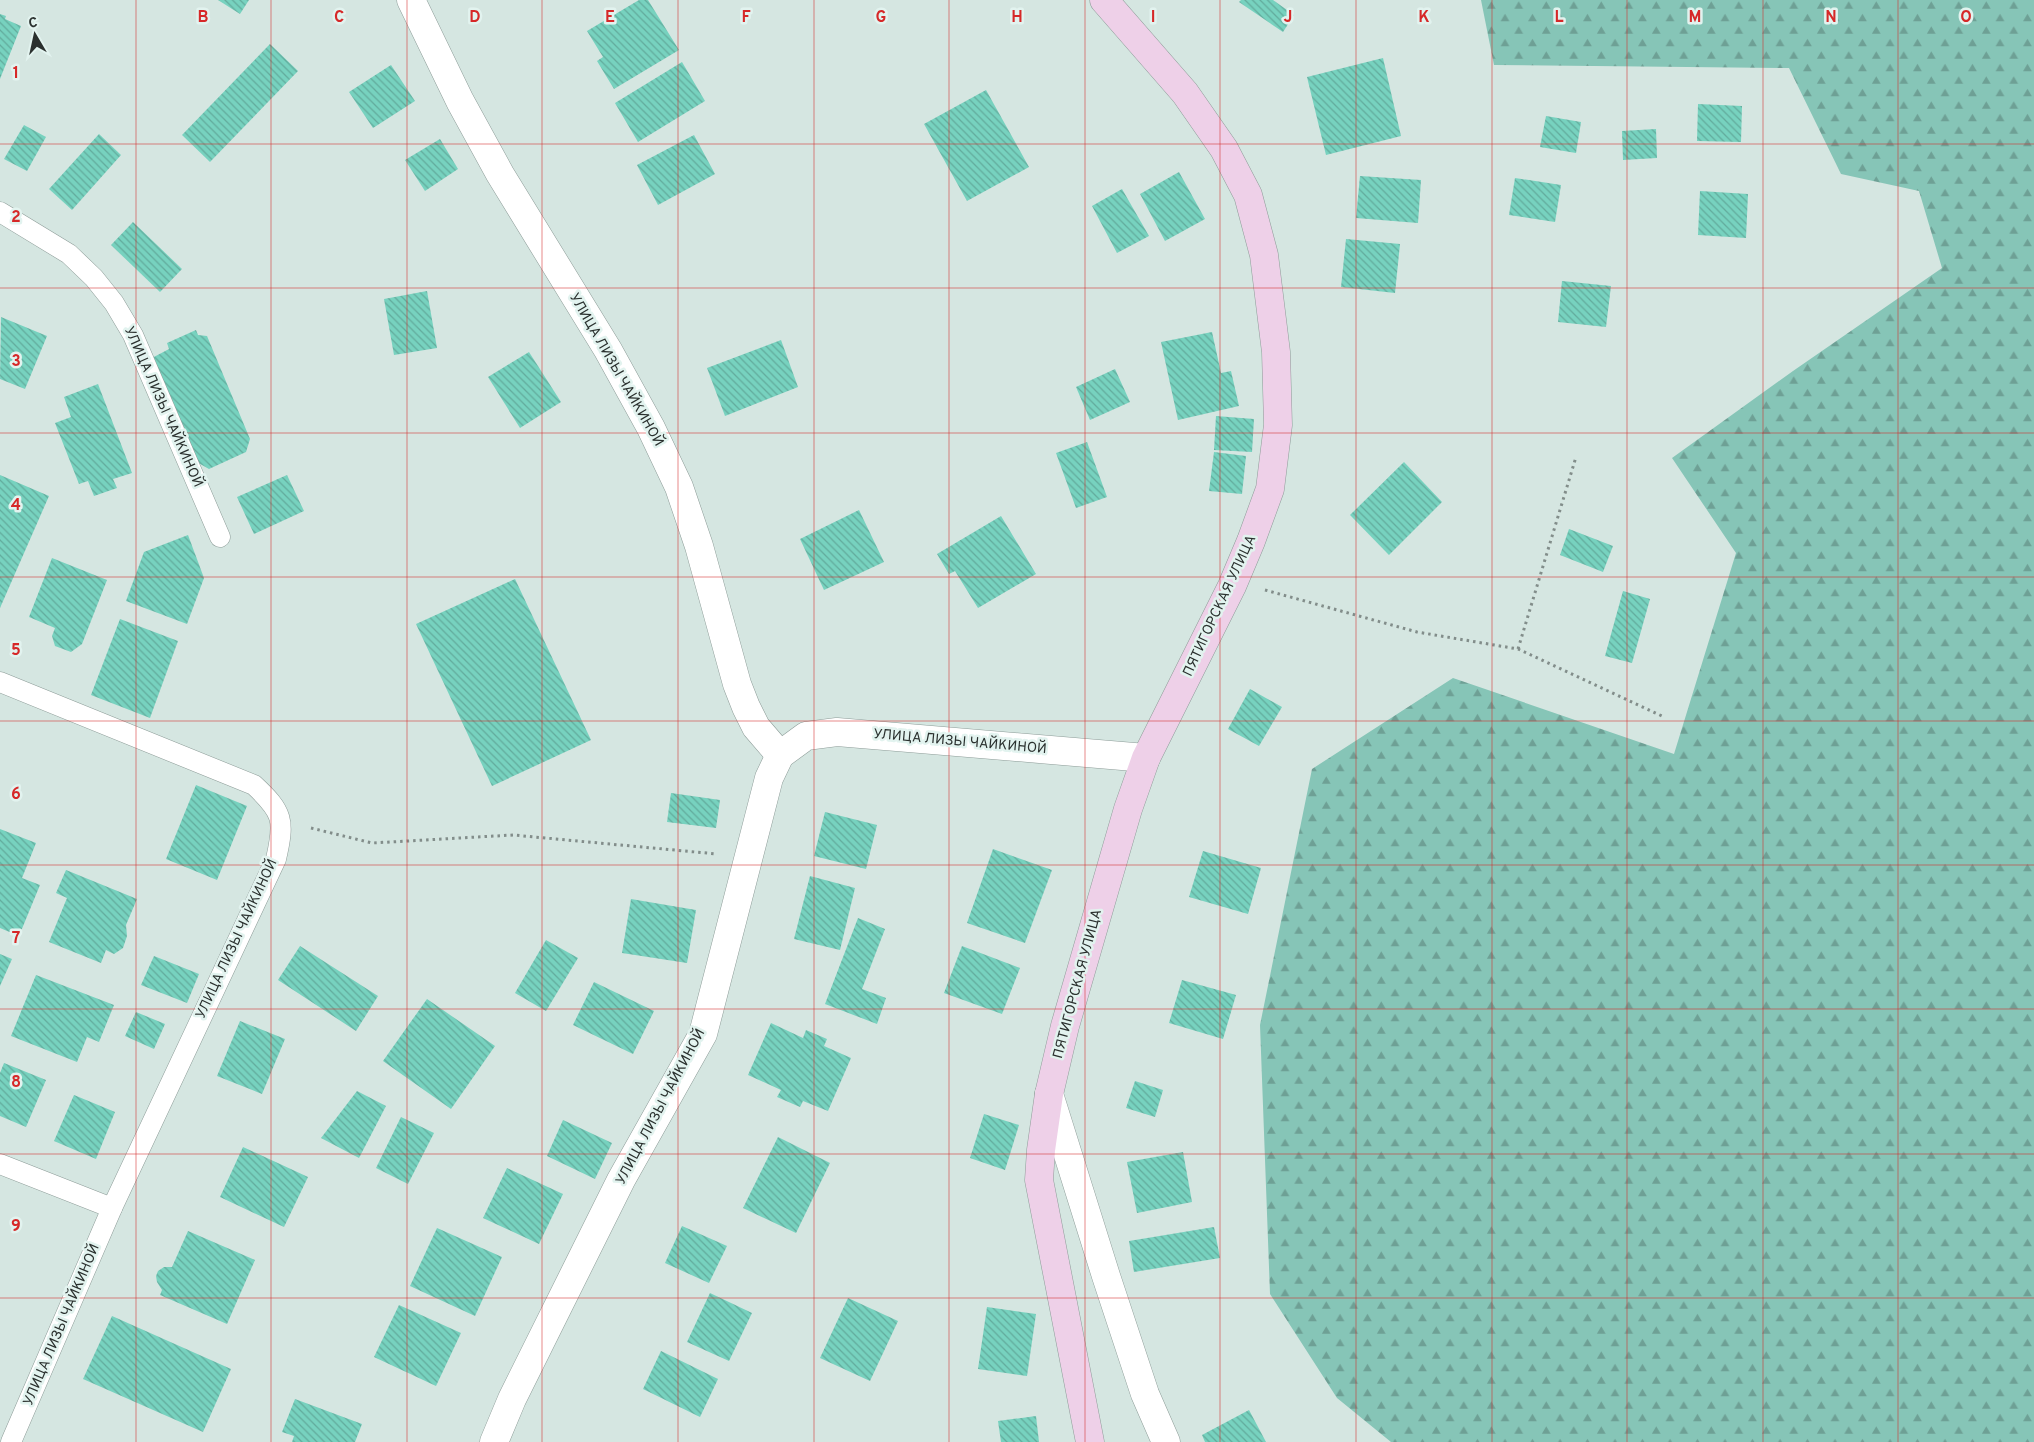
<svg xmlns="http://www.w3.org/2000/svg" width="2034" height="1442" viewBox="0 0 2034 1442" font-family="Overpass,sans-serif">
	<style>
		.forest { fill: url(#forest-firs) }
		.building { fill: url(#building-back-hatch) }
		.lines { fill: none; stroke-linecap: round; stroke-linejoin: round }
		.lane-casing { stroke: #8d9c98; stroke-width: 21 }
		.street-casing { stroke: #8d9c98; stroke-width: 29 }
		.secondary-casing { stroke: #8d9c98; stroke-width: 29 }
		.path { stroke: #828d8a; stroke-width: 3; stroke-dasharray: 2.5 4; stroke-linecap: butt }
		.lane { stroke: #fff; stroke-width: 20 }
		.street { stroke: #fff; stroke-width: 28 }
		.secondary { stroke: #eed0e8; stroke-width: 28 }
		.grid { fill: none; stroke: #d62828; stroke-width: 1; stroke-opacity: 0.55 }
		.labels { text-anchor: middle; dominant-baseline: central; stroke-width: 5; stroke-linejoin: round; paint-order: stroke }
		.street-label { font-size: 14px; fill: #2a302e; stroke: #e2f3ef }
		.grid-label { font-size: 16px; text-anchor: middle; font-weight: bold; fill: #d62828; stroke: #e2f3ef; stroke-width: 5; stroke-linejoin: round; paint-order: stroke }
	</style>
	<defs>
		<pattern id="forest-firs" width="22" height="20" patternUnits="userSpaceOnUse" patternTransform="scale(1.25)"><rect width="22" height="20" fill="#86c5b7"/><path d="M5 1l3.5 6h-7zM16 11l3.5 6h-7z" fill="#6ea095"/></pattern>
		<pattern id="building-back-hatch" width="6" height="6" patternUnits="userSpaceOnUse" patternTransform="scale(1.25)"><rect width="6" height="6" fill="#77d2bf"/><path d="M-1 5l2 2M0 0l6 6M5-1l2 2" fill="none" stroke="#62ab9c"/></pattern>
	</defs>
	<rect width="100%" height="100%" fill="#d5e6e1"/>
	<path class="forest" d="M1481,0h553v1442h-643l-54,-44 -67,-104 -10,-269 52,-256 141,-91 221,76 62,-201 -64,-95 121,-87 149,-103 -23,-77 -78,-17 -52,-106 -295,-3z"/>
	<g class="building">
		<path d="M218,0h31l-9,14z"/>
		<path d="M639,0h9l31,50 -65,39 -17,-28 6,-4 -16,-26z"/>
		<path d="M1241,0h32l21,15 -11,17 -44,-30z"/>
		<path d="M0,14l6,2 -1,3 16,7 -21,53z"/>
		<path d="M270,44l28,27 -88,91 -28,-27z"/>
		<path d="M1383,58l18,78 -75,19 -19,-78z"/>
		<path d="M682,62l23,39 -67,41 -23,-39z"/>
		<path d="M391,65l24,36 -42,27 -24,-36z"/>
		<path d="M986,90l43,77 -62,34 -43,-77z"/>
		<path d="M1698,104l44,2 -1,36 -44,-1z"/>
		<path d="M1546,116l35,6 -5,31 -36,-6z"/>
		<path d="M24,125l22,12 -19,34 -23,-12z"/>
		<path d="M1656,129l1,29 -34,2 -1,-29z"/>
		<path d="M99,134l22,21 -49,55 -23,-21z"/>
		<path d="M694,135l21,39 -57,31 -21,-40z"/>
		<path d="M440,139l18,30 -33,22 -20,-31z"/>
		<path d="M1179,172l26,47 -40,22 -25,-47z"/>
		<path d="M1360,176l61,4 -3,43 -62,-5z"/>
		<path d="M1515,178l46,7 -6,37 -46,-7z"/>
		<path d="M1122,189l27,47 -32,17 -25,-47z"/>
		<path d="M1700,191l48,3 -2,44 -48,-3z"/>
		<path d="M133,222l49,47 -22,23 -49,-47z"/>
		<path d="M1346,239l54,5 -5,49 -54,-6z"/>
		<path d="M1562,281l49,5 -5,41 -48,-5z"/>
		<path d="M427,291l10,57 -43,7 -10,-56z"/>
		<path d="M1,317l46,19 -22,53 -25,-10z"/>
		<path d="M196,330l2,5 9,1 43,103 -4,13 -37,17 -14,-8 -43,-103 17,-9 -2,-6z"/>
		<path d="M1212,332l9,41 10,-2 8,35 -61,14 -17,-78z"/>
		<path d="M781,340l17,47 -73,29 -18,-48z"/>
		<path d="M529,352l32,50 -41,26 -32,-51z"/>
		<path d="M1115,369l15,33 -40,18 -14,-33z"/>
		<path d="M98,384l34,89 -19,6 4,9 -23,8 -6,-15 -9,3 -24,-61 16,-6 -7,-20z"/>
		<path d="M1216,416l38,3 -2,33 -38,-2z"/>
		<path d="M1087,442l20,55 -31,11 -20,-55z"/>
		<path d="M1214,452l32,4 -4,38 -33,-3z"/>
		<path d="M1404,462l38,40 -53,53 -39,-40z"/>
		<path d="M0,475l49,21 -49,112z"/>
		<path d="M287,475l17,36 -50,23 -17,-37z"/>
		<path d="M859,510l25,52 -60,28 -24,-51z"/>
		<path d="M1001,516l35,58 -58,34 -23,-37 -6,3 -12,-20z"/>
		<path d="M1569,529l44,17 -10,26 -43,-17z"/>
		<path d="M188,535l16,43 -17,46 -61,-23 18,-49z"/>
		<path d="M52,558l55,22 -25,64 -11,8 -16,-6 -3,-10 3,-8 -26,-11z"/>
		<path d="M515,579l76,161 -99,46 -76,-162z"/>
		<path d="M1623,591l27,8 -18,64 -27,-7z"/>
		<path d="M120,619l58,22 -28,77 -59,-23z"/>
		<path d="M1250,689l32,18 -23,39 -31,-17z"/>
		<path d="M196,785l51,21 -30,74 -51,-21z"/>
		<path d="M671,793l49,7 -4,28 -49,-6z"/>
		<path d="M825,812l52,13 -11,44 -52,-13z"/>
		<path d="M0,829l36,14 -14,35 18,7 -21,51 -19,-8z"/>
		<path d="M993,849l59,21 -27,73 -58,-20z"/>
		<path d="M1203,851l58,17 -13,46 -59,-17z"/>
		<path d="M66,870l71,29 -11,26 1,11 -4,12 -9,6 -8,-4 -5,13 -52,-21 18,-44 -11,-5z"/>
		<path d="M810,876l45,12 -15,62 -46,-11z"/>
		<path d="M631,899l65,11 -9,53 -65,-10z"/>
		<path d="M858,918l27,11 -23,60 24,9 -9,26 -52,-20z"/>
		<path d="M546,940l32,18 -32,53 -31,-18z"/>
		<path d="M300,946l78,50 -22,35 -78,-51z"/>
		<path d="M962,946l58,22 -18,46 -58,-21z"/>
		<path d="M0,954l12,5 -12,27z"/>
		<path d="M154,956l45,18 -12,29 -46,-18z"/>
		<path d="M36,975l78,30 -15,37 -12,-5 -10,25 -66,-26z"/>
		<path d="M1182,980l54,15 -13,44 -54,-16z"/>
		<path d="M594,982l60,29 -21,43 -60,-29z"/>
		<path d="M427,999l68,47 -44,63 -68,-48z"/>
		<path d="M136,1012l29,12 -11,25 -29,-13z"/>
		<path d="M240,1021l45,18 -23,55 -45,-18z"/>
		<path d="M771,1023l32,15 3,-8 21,9 -3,7 27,12 -23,53 -25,-10 -3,6 -23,-10 4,-7 -33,-15z"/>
		<path d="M4,1063l42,17 -20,47 -26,-11v-43z"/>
		<path d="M1135,1081l28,9 -8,27 -29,-9z"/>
		<path d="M357,1091l29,15 -27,52 -38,-20z"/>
		<path d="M74,1095l41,17 -19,47 -42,-18z"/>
		<path d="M984,1114l35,11 -14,45 -35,-12z"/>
		<path d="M401,1117l33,16 -26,51 -32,-16z"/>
		<path d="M563,1120l49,23 -17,36 -48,-23z"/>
		<path d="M778,1137l52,26 -34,70 -53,-25z"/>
		<path d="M243,1147l65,30 -24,50 -64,-30z"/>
		<path d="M1183,1152l9,50 -55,11 -10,-51z"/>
		<path d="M507,1168l56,26 -24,50 -56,-26z"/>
		<path d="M682,1226l45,20 -18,37 -44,-20z"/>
		<path d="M1214,1227l6,31 -86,14 -5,-31z"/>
		<path d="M437,1228l65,29 -27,59 -65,-30z"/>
		<path d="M188,1231l67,29 -28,64 -67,-29 2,-5 -5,-8 -1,-6 2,-5 6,-4h8z"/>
		<path d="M710,1293l42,20 -23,48 -42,-19z"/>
		<path d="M848,1298l50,23 -28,60 -50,-23z"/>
		<path d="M399,1305l62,28 -25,53 -62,-29z"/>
		<path d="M987,1307l49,7 -9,62 -49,-7z"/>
		<path d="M112,1316l119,53 -28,63 -120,-53z"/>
		<path d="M661,1351l57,28 -18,38 -57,-28z"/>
		<path d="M295,1399l67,25 -7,18h-63l2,-6 -12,-4z"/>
		<path d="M1249,1410l17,32h-61l-3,-7z"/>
		<path d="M1036,1416l3,26h-38l-3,-21z"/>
	</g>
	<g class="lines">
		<defs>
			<g id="lane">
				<path d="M0,212l69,42 25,24 20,25 19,32 87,202"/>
				<path d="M0,682l254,103c29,27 31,35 22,74l-164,349 -101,234"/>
				<path d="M0,1164l112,44"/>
			</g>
			<g id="street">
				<path d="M411,0l49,101 40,73 108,176 43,78 28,59 20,59 38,138 9,23 10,20 24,28"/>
				<path d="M1049,1094l57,182 39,118 21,48"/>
				<path d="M494,1442l18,-43 109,-219 82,-146 66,-256 11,-23 26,-19 31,-4 309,26"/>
			</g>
			<path id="secondary" d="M1090,1442l-51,-262 2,-30 8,-56 16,-68 63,-217 18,-51 86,-172 19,-45 19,-52 8,-64 -2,-73 -12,-97 -16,-60 -24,-46 -39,-56 -81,-93"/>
		</defs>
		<use href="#lane" class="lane-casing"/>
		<use href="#street" class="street-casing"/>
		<use href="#secondary" class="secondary-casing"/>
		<g class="path">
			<path d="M1265,590l152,42 101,17 144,67"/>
			<path d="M1518,649l58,-192"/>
			<path d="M311,828l61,15 141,-8 204,19"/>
		</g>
		<use href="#lane" class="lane"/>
		<use href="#street" class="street"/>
		<use href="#secondary" class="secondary"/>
	</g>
	<path class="grid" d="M136,0v1442M271,0v1442M407,0v1442M542,0v1442M678,0v1442M814,0v1442M949,0v1442M1085,0v1442M1220,0v1442M1356,0v1442M1492,0v1442M1627,0v1442M1763,0v1442M1898,0v1442M0,144h2034M0,288h2034M0,433h2034M0,577h2034M0,721h2034M0,865h2034M0,1009h2034M0,1154h2034M0,1298h2034"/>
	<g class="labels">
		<g class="street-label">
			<text transform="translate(616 370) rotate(60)">УЛИЦА ЛИЗЫ ЧАЙКИНОЙ</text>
			<text transform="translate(163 407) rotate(66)">УЛИЦА ЛИЗЫ ЧАЙКИНОЙ</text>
			<text transform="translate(1220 606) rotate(-65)">ПЯТИГОРСКАЯ УЛИЦА</text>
			<text transform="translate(960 742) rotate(5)">УЛИЦА ЛИЗЫ ЧАЙКИНОЙ</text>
			<text transform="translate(237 939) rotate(-65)">УЛИЦА ЛИЗЫ ЧАЙКИНОЙ</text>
			<text transform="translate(1078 984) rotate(-75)">ПЯТИГОРСКАЯ УЛИЦА</text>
			<text transform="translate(661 1107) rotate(-62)">УЛИЦА ЛИЗЫ ЧАЙКИНОЙ</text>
			<text transform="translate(62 1325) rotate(-67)">УЛИЦА ЛИЗЫ ЧАЙКИНОЙ</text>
		</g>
	</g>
	<g class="grid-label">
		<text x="203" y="22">B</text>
		<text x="339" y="22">C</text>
		<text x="475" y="22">D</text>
		<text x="610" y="22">E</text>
		<text x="746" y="22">F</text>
		<text x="881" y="22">G</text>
		<text x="1017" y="22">H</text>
		<text x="1153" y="22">I</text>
		<text x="1288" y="22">J</text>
		<text x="1424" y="22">K</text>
		<text x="1559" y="22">L</text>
		<text x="1695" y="22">M</text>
		<text x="1831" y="22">N</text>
		<text x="1966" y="22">O</text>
		<text x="16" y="78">1</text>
		<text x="16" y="222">2</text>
		<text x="16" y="366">3</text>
		<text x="16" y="510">4</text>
		<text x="16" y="655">5</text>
		<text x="16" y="799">6</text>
		<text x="16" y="943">7</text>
		<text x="16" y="1087">8</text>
		<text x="16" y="1231">9</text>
	</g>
	<g transform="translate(35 35) rotate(351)" stroke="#e2f3ef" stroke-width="4" paint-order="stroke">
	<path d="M0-4L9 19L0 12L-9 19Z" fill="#2a302e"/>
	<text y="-8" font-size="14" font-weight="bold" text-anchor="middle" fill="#2a302e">С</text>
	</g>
</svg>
